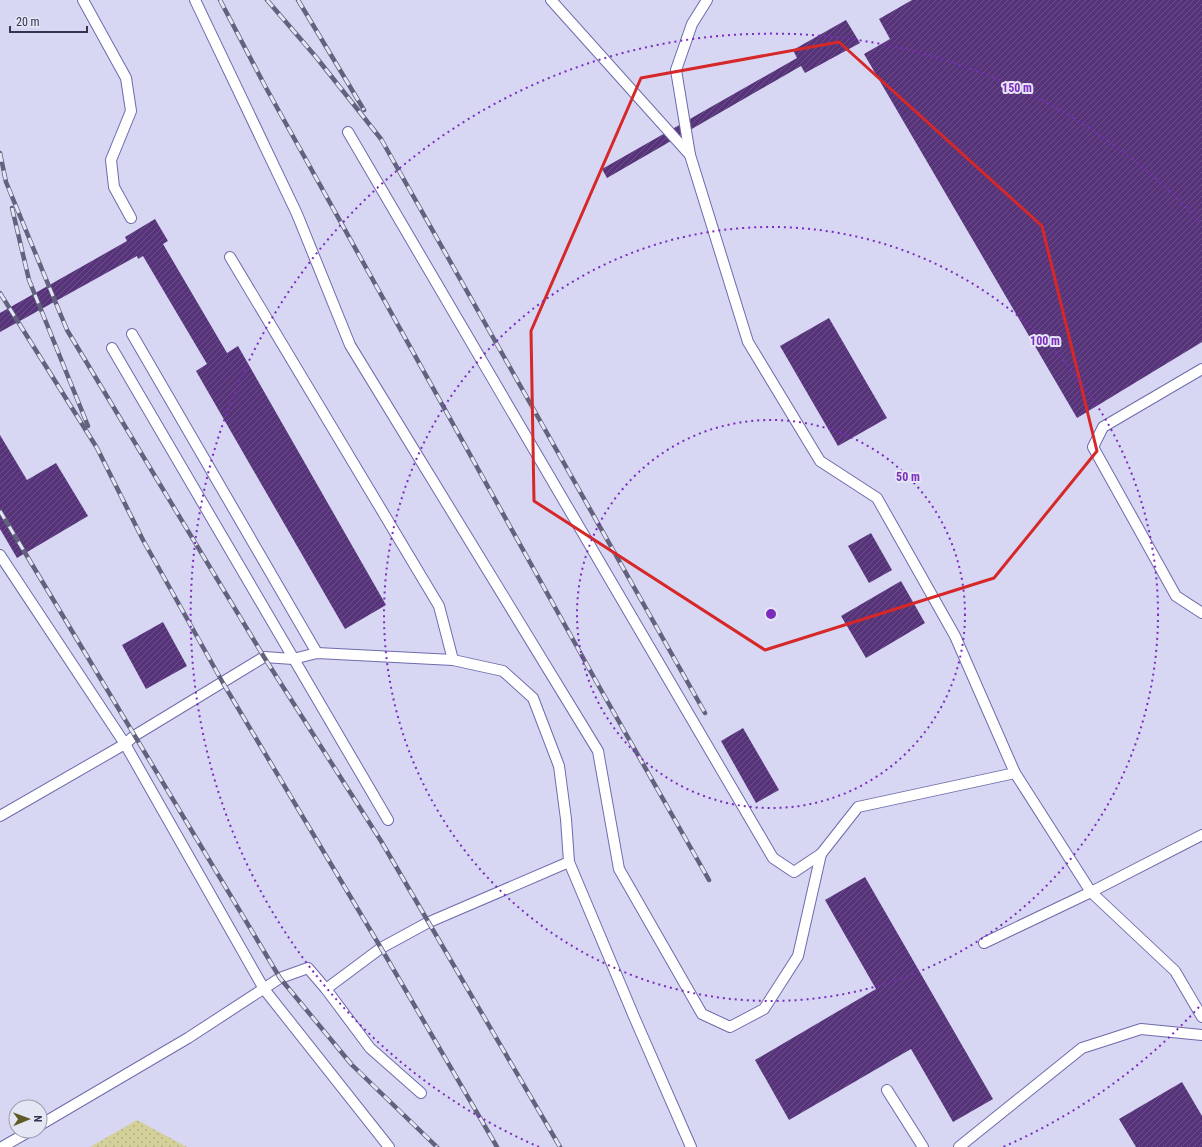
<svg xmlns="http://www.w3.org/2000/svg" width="1202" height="1147" viewBox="0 0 1202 1147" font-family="'Roboto Condensed',sans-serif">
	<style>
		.grass { fill: url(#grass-dots) }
		.building { fill: url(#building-hatch) }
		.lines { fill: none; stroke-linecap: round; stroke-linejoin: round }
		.service-casing { stroke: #6e6bac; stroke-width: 12 }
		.service { stroke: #fff; stroke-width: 10 }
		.rail-casing { stroke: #62627f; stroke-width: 4.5 }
		.rail { stroke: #e5e6f4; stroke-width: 3; stroke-dasharray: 9; stroke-linecap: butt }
		.marked { fill: none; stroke: #d62828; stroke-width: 3; stroke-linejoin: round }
		.ring { fill: none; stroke: #7b2cbf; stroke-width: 2; stroke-dasharray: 2 4 }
		.centre { fill: #7b2cbf; stroke: #e5e6f4; stroke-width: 2 }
		.ring-label { font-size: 12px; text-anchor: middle; font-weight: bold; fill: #7b2cbf; stroke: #e5e6f4; stroke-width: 4; stroke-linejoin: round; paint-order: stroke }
	</style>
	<defs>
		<pattern id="grass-dots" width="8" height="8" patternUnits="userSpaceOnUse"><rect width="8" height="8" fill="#d3d099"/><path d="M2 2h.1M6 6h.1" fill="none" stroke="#b6b386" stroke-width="1.8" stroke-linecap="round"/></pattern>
		<pattern id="building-hatch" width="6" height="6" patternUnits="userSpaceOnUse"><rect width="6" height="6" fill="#57337a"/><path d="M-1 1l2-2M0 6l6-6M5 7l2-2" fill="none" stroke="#6c508a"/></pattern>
	</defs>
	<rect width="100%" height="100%" fill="#d7d7f4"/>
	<path class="grass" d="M137,1120l50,27h-97z"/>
	<g class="building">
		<path d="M912,0h290v342l-125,76 -213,-364 26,-15 -11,-20z"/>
		<path d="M846,20l14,23 -55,30 -4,-7 -194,112 -5,-9 195,-111 -4,-8z"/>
		<path d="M155,219l13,22 -5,3 64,109 11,-7 148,259 -41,24 -149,-258 11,-7 -64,-108 -5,3 -1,-3 -137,76v-19l127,-72 -2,-4z"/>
		<path d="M829,318l58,100 -49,28 -58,-100z"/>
		<path d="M0,435l27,45 29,-17 32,53 -71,42 -17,-29z"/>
		<path d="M871,533l21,37 -23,13 -21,-37z"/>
		<path d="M901,581l24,42 -59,35 -25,-42z"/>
		<path d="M163,622l24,44 -41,23 -24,-44z"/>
		<path d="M743,728l36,62 -23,13 -35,-62z"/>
		<path d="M865,877l128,222 -40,23 -42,-73 -122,71 -34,-60 121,-71 -51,-89z"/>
		<path d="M1182,1082l20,34v31h-66l-17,-28z"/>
	</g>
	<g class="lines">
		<defs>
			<g id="service">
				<path d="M83,0l43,78 5,33 -20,49 3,27 17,31"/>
				<path d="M195,0l102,214 53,131 248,406 21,118 83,145 28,13 34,-18 34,-53 23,-102 37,-47 157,-34"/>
				<path d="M551,0l139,155 58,187 72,119 57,37 78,138 60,137 76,119 84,79 27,46"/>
				<path d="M348,132l425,726 21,14 27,-18"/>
				<path d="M690,155l-14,-85 16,-46 15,-24"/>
				<path d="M230,257l209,349 14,54"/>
				<path d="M132,334l185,319"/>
				<path d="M112,348l276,472"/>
				<path d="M1202,369l-99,58 -10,20 83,149 26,17"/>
				<path d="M0,555l125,189 139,245 125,158"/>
				<path d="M0,816l125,-72 9,-8 130,-79 29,2 24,-6 136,7 50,11 30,27 26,68 7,53 3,43 -142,61 -46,25 -55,41 -18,-21 -28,10 -92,60 -148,87"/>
				<path d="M569,862l66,157 56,128"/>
				<path d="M984,943l107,-51 111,-57"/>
				<path d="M326,989l44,59 51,45"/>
				<path d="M887,1090l36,57"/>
				<path d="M2,1147l28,-16"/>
				<path d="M959,1147l123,-99 59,-19 61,6"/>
			</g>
		</defs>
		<use href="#service" class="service-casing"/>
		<use href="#service" class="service"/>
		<defs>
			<g id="rail">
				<path d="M220,0l45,86 336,604 108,190"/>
				<path d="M267,0l49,57 65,82 324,574"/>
				<path d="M298,0l66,110"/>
				<path d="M0,153l6,29 61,148 197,327 117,184 179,306"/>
				<path d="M12,208l17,72 59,146"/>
				<path d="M0,293l97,155 46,92 80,143 158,265 116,199"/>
				<path d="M0,511l280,467 72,87 85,82"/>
			</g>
		</defs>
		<use href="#rail" class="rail-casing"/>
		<use href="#rail" class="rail"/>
	</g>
	<path class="marked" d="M839,42l203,184 55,225 -103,127 -229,72 -231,-149 -3,-170 110,-253z"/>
	<g class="ring">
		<circle cx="771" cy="614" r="194"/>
		<circle cx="771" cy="614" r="387"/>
		<path d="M1199 1007A581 581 0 0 1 1003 1147M539 1147A581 581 0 1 1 1199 221"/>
	</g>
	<circle cx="771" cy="614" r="6" class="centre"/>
	<g class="ring-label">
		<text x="1017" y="92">150 m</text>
		<text x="1045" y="345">100 m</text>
		<text x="908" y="481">50 m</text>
	</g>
	<g transform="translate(28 1119) rotate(89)"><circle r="19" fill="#e5e6f4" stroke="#9e9eb2"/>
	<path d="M0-3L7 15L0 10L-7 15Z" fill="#605c29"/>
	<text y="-6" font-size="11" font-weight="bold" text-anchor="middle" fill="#343350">N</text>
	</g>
	<path d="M10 26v6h77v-6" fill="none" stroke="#343350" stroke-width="2"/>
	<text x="16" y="26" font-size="12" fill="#343350" stroke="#e5e6f4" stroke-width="3" paint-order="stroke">20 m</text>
</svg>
